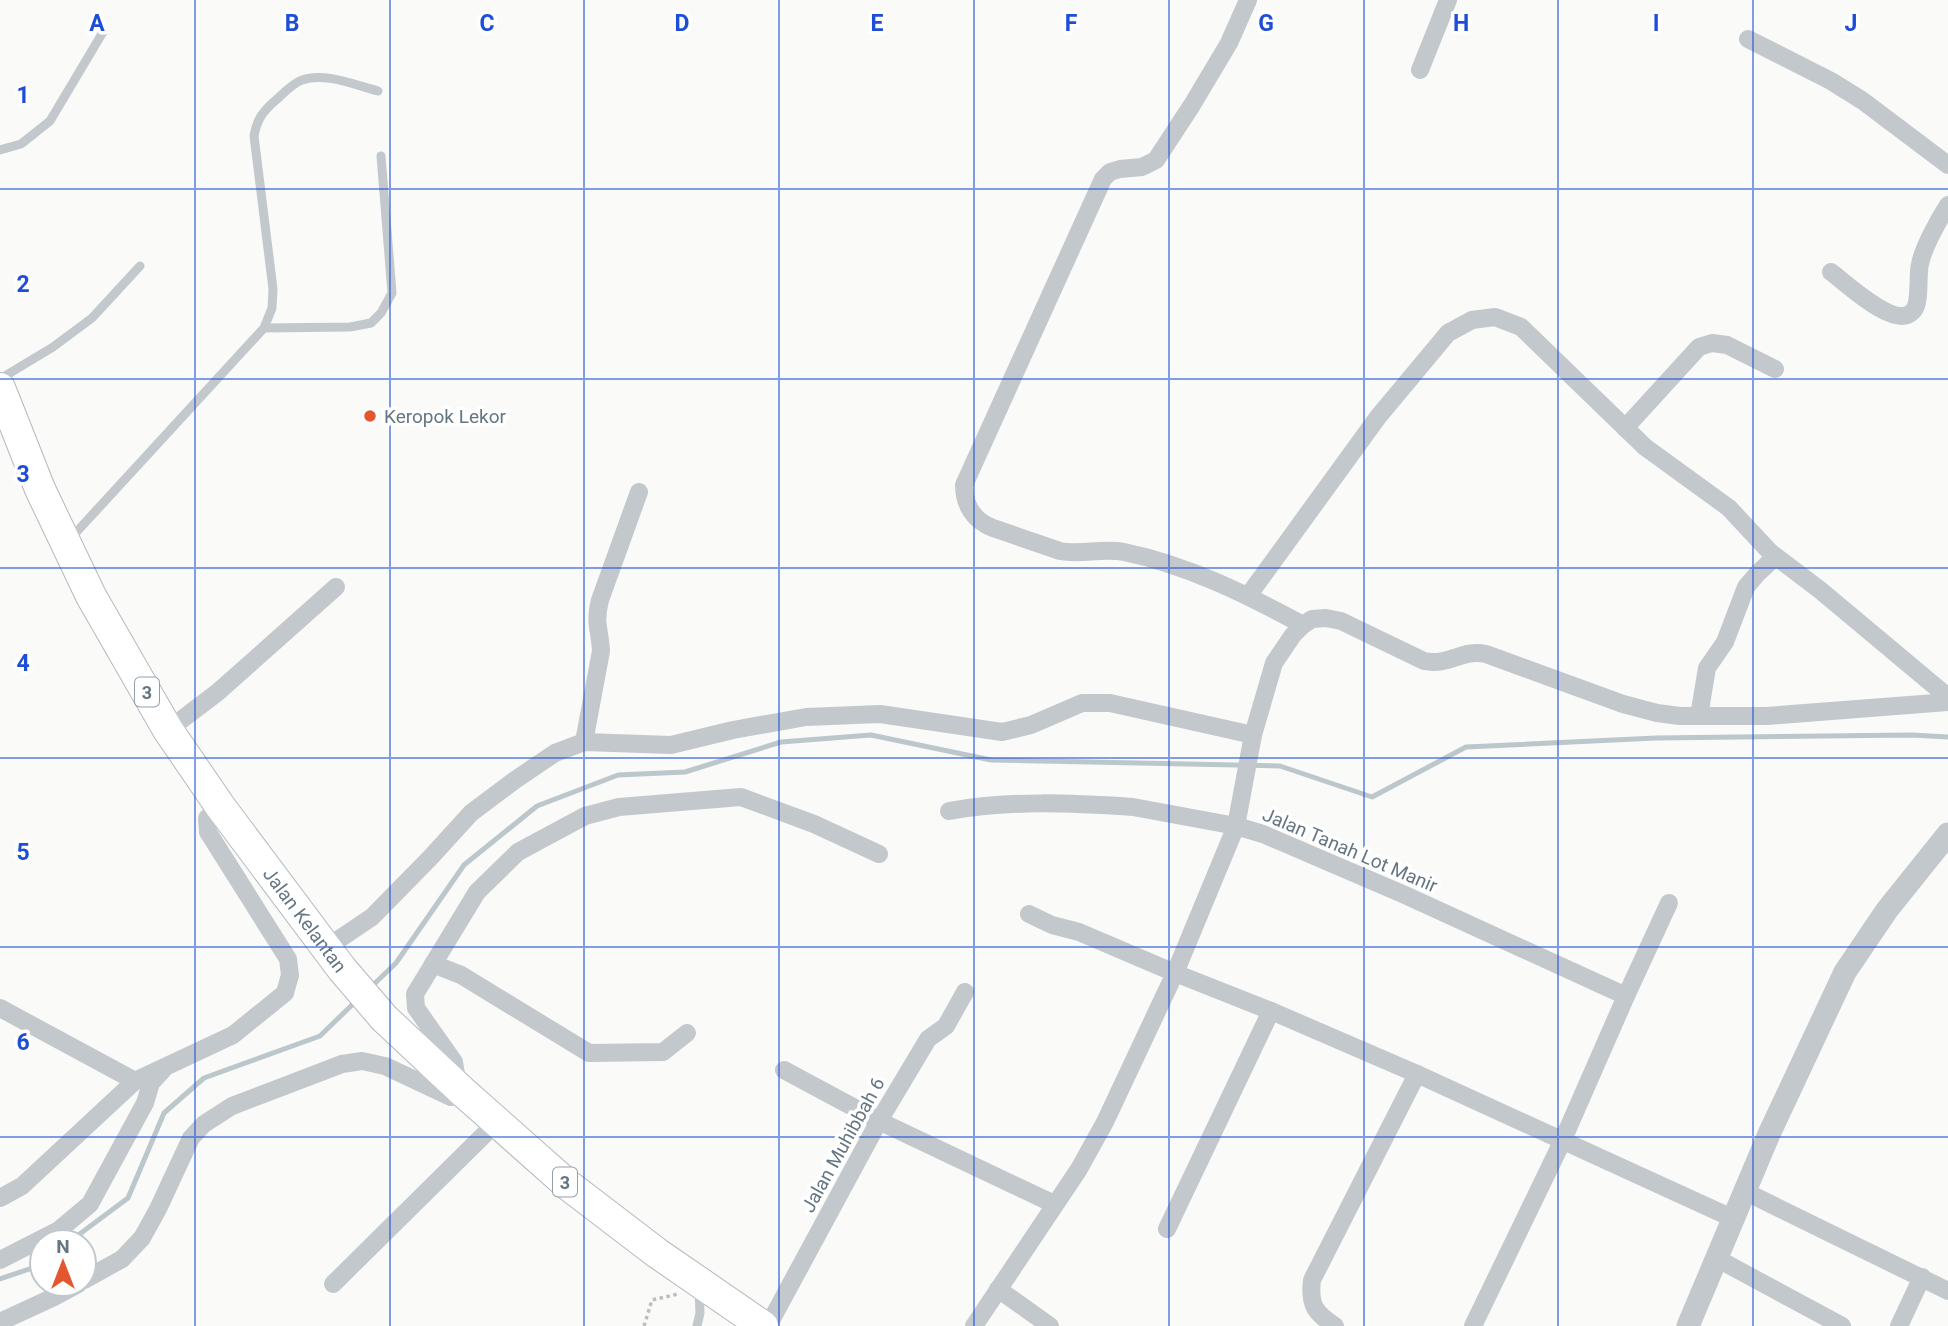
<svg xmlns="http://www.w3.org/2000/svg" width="1948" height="1326" viewBox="0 0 1948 1326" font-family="Roboto,sans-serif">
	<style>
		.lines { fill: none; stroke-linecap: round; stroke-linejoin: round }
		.stream { stroke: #bbc7cb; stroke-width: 5 }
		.trunk-casing { stroke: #b4b9bd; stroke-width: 32 }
		.path { stroke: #bbbfc2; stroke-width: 3.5; stroke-dasharray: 3.5 3.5; stroke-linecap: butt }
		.service { stroke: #c3c8cc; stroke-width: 9 }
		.minor { stroke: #c3c8cc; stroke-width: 18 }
		.tertiary { stroke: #c3c8cc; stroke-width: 23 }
		.trunk { stroke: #fff; stroke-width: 30 }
		.grid { fill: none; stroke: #1d4ed8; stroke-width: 2; stroke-opacity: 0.55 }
		.poi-dot { fill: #e4572e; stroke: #fff; stroke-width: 2.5 }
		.labels { text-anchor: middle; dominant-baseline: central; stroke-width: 7; stroke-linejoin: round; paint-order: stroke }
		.shield { fill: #fff; stroke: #939fa8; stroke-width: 2 }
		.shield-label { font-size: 18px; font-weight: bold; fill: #657683 }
		.poi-label { font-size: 19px; fill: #657683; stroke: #fff; text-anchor: start }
		.street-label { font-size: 19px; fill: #657683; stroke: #fff }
		.grid-label { font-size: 23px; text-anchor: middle; font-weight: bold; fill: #1d4ed8; stroke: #fff; stroke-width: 7; stroke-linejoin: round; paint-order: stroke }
	</style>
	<rect width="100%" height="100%" fill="#fafaf8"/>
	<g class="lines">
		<g class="stream">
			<path d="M371,987l25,-24 68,-98 73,-59 81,-31 67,-3 96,-30 90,-7 120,25 289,6 92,31 94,-50 190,-9 256,-3 36,2"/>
			<path d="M69,1242l59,-44 36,-85 40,-35 116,-42 36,-35"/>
			<path d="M0,1279l35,-12 7,-5"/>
		</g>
		<defs>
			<g id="trunk">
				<path id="s1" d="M0,388l40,101 51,107 77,134 52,76 122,163 42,49 78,73 106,94 89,68 106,73"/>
			</g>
		</defs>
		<use href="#trunk" class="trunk-casing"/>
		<path class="path" d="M644,1326l8,-26 26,-6"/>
		<g class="service">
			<path d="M0,150l21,-6 29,-23 53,-89"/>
			<path d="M264,328l86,-1 21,-4 10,-10 11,-20 -11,-137"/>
			<path d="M0,379l53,-32 39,-29 48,-52"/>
			<path d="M70,539l194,-211 8,-20 1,-19 -19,-153c3,-17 9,-25 22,-36 8,-7 17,-17 26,-20 23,-8 53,5 76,11"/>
			<path d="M697,1326l3,-13 -1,-23"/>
		</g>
		<g class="minor">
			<path d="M1248,0l-19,43 -37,62 -36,55 -14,7 -22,2 -10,3 -7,7 -139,306c0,20 10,36 29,43l67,23c21,4 42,-3 64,1 63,13 122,42 179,73"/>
			<path d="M1748,39l83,42 32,20 85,64"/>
			<path d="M1420,70l28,-70"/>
			<path d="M1831,272c15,11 65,59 82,39 8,-8 4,-36 7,-47 3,-16 19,-45 28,-59"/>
			<path d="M1625,428l74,-81 13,-4 15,2 48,24"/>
			<path d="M1248,596l130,-179 70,-84 24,-13 23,-3 26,10 124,120 84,61 41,44 50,38 128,107"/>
			<path d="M1699,716l8,-48 18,-26 21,-55 11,-13 18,-17"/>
			<path d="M168,730l50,-38 118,-105"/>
			<path d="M584,742l17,-91c-1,-21 -7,-27 -1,-51l39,-108"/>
			<path d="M949,811c60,-11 123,-8 184,-4l103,19 17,-91 21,-72 19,-28 10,-10 9,-6 14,-1 15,3 83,40c26,5 37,-12 62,-7l137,50 34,9 23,3h87l181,-14"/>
			<path d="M1029,914l23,11 27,7 96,41 96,38 146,63 315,144"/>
			<path d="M326,948l46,-31 58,-59 41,-45 44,-33 40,-27 29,-11 87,3 62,-15 73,-13 74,-3 122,18 29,-7 51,-22h28l143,32"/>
			<path d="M433,964l28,11 128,78 74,-1 24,-19"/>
			<path d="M1626,996l43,-93"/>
			<path d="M0,1008l135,73"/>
			<path d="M784,1070l95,51 175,83"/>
			<path d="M458,1087l-4,-25 -38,-54 -1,-14 62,-102 41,-40 67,-36 34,-9 122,-10 73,27 65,30"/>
			<path d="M1744,1191l204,100"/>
			<path d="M0,1198l22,-12 113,-105 98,-46 52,-42 5,-18 -2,-16 -80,-127 -1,-14 13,-12"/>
			<path d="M1167,1229l104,-218"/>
			<path d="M1716,1258l126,68"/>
			<path d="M0,1260l59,-30 31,-26 55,-101 6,-20 12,-13"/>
			<path d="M84,1280l38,-21 20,-21 16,-29 33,-71 13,-14 28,-18 110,-42 20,-3 23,5 66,31 11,-6"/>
			<path d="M333,1284l164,-162"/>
			<path d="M998,1289l52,37"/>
			<path d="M0,1322l54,-25 24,-13"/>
			<path d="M768,1326l111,-205 49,-82 18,-13 19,-34"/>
			<path d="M974,1326l105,-157 26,-47 70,-149 61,-147 27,8 142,61 221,101 -64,146 -89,184"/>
			<path d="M1335,1326c-20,-13 -26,-21 -23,-46l105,-206"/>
			<path d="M1899,1326l23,-49"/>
		</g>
		<path class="tertiary" d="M1688,1326l81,-192 76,-162 42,-62 61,-76"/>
		<use href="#trunk" class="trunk"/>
	</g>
	<path class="grid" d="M195,0v1326M390,0v1326M584,0v1326M779,0v1326M974,0v1326M1169,0v1326M1364,0v1326M1558,0v1326M1753,0v1326M0,189h1948M0,379h1948M0,568h1948M0,758h1948M0,947h1948M0,1137h1948"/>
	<circle class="poi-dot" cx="370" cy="416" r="7"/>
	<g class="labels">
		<g class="shield">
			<rect x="135" y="677.5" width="24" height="29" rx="5"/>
			<rect x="553" y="1167.5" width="24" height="29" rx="5"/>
		</g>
		<g class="shield-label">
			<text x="147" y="692">3</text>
			<text x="565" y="1182">3</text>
		</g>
		<g class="poi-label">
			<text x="384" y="416">Keropok Lekor</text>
		</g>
		<g class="street-label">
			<text transform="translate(1350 850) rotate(23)">Jalan Tanah Lot Manir</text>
			<text stroke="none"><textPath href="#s1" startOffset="616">Jalan Kelantan</textPath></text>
			<text transform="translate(843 1145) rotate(-61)">Jalan Muhibbah 6</text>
		</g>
	</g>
	<g class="grid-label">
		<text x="97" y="31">A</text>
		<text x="292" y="31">B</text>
		<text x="487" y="31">C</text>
		<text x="682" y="31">D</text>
		<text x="877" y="31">E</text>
		<text x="1071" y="31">F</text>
		<text x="1266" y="31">G</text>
		<text x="1461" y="31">H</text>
		<text x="1656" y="31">I</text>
		<text x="1851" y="31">J</text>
		<text x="23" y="103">1</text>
		<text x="23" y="292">2</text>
		<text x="23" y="482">3</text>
		<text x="23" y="671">4</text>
		<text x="23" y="860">5</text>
		<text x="23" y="1050">6</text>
	</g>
	<g transform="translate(63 1263)"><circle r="33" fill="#ffffff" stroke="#c1c8cd" stroke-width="2"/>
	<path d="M0-5L12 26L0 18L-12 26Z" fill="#e4572e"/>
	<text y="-10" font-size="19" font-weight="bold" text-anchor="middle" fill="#657683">N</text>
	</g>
</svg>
